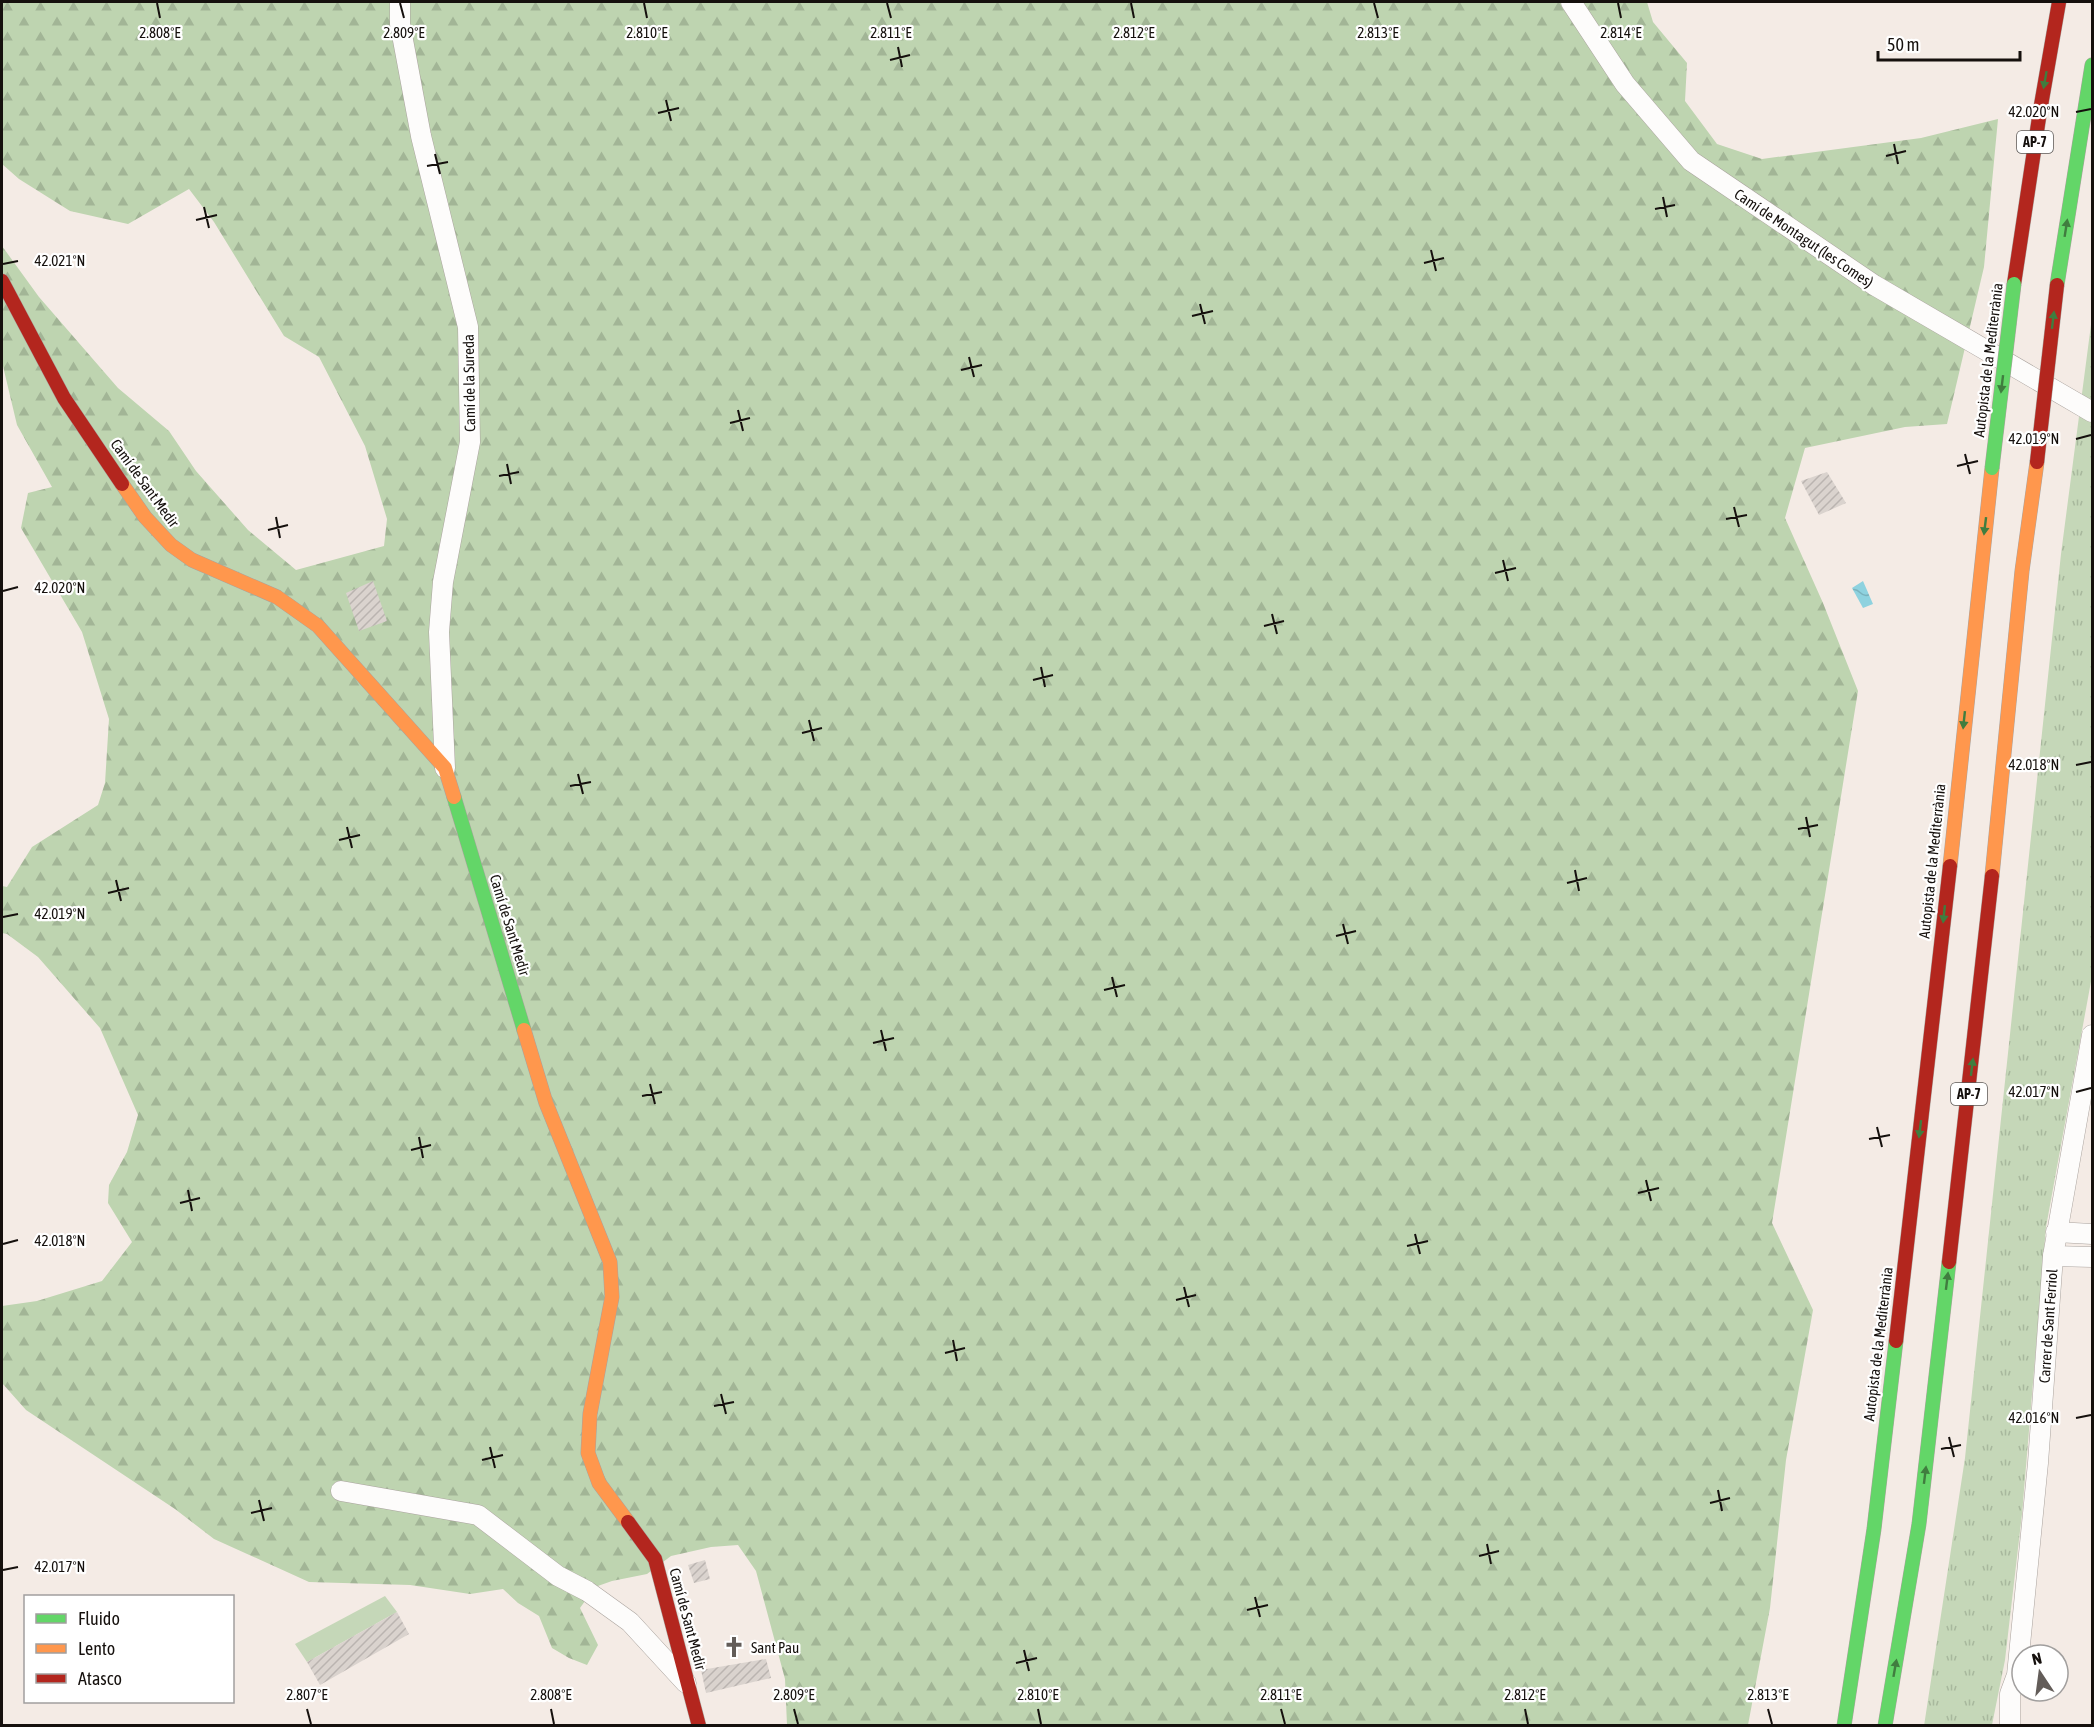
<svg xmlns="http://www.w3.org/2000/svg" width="2094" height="1727" viewBox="0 0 2094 1727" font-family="'Asap Condensed',sans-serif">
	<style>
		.grass { fill: url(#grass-tufts) }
		.forest { fill: url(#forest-firs) }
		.garden { fill: #c5d7b8 }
		.water { fill: url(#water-waves) }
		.building { fill: url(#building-hatch) }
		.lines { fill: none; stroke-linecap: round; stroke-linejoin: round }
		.street-casing { stroke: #aaa39e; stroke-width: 21 }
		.fast-casing { stroke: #aaa39e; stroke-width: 15 }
		.slow-casing { stroke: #aaa39e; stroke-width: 15 }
		.jam-casing { stroke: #aaa39e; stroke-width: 15 }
		.street { stroke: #fdfcfb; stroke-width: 20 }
		.fast { stroke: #63d668; stroke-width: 14 }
		.slow { stroke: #ff974d; stroke-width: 14 }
		.jam { stroke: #b3261e; stroke-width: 14 }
		.fast-bridge-casing { stroke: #aaa39e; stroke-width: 15; stroke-linecap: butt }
		.jam-bridge-casing { stroke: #aaa39e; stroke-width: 15; stroke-linecap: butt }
		.fast-bridge { stroke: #63d668; stroke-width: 14 }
		.jam-bridge { stroke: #b3261e; stroke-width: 14 }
		.oneway { fill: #407d3f }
		.ticks { fill: none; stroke: #15100d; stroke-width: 2 }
		.labels { text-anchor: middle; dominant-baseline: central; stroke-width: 4.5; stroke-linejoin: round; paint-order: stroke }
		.shield { fill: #fff; stroke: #5b5856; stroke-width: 1.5 }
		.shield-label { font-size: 14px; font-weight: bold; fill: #15100d }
		.street-label { font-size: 15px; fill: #15100d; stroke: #fff }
		.poi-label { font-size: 15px; fill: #15100d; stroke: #fff; text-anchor: start }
		.ticks-label { font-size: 15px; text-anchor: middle; fill: #15100d; stroke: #fff; stroke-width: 4.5; stroke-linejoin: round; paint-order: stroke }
	</style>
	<defs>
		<pattern id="grass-tufts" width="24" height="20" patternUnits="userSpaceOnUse" patternTransform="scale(1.5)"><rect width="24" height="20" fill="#c5d7b8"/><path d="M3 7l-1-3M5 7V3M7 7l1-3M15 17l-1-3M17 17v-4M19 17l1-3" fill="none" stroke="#a8b89d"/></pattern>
		<pattern id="forest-firs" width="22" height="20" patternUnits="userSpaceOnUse" patternTransform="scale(1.5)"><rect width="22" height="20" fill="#bed4b0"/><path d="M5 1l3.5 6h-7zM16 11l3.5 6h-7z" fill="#a2b596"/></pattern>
		<pattern id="water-waves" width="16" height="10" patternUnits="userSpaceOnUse" patternTransform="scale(1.5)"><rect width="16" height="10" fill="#8ed2df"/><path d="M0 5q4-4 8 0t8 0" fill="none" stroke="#7ab3be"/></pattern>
		<pattern id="building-hatch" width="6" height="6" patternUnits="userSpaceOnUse" patternTransform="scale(1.5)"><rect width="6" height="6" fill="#dad3ce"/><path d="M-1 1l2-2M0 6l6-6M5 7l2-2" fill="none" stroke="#bab4b0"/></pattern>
	</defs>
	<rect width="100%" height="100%" fill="#f4ebe5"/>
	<path class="grass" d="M2092,317v659l-46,251 -24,287 -17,146 -13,65 -68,1 41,-268 96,-904z"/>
	<path class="forest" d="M2,2h1645l6,20 34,41 -2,38 32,43 45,15 159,-21 77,-19 -14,148 -37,157 -42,3 -100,21 -20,70 38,85 35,88 -86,532 41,87 -27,150 -16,148 -22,117h-961l-2,-46 -29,-108 -18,-26 -27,2 -40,9 -24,18 -35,7 -17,6 -15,21 18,37 -11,20 -18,-7 -17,-10 -13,-32 -21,-13 -15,-14 -33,5 -60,-9 -101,-3 -95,-43 -39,-30 -149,-99 -24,-27v-77l35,-5 65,-20 30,-39 -24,-39 1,-18 18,-33 11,-37 -38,-87 -62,-71 -31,-23 -5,-1v-47l5,1 25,-40 66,-42 7,-22 4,-64 -27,-87 -61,-104 7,-35 24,-6 -35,-62 -15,-63v-116l37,51 79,91 51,43 27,40 52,59 48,40 88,-24 3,-27 -22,-73 -46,-89 -35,-21 -70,-114 -25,-33 -61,35 -58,-13 -51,-32 -17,-15z"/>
	<path class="garden" d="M385,1596l12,16 -90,50 -12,-18z"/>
	<path class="water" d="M1863,581l10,23 -10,4 -11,-20z"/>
	<g class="building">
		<path d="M1827,472l19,31 -27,12 -18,-34z"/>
		<path d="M373,581l14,40 -28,10 -13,-38z"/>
		<path d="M705,1560l5,19 -16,4 -6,-18z"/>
		<path d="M397,1612l12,22 -89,51 -13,-23z"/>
		<path d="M766,1659l5,19 -65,15 -5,-23z"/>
	</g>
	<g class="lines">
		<defs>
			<g id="street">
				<path d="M400,2v22l21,112 47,191 2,115 -27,140 -4,50 6,136"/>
				<path d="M1571,2l54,82 66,77 183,124 218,127"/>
				<path d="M2056,1232l36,2"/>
				<path d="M2053,1256l39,1"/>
				<path d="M341,1491l137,24 80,61 29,15 43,31 56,61"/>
				<path d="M2010,1726v-32l7,-19 21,-212 15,-207 39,-221"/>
			</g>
			<g id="fast">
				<path d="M2057,285l35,-220"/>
				<path d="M454,797l70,233"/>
				<path d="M1844,1726l30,-197 22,-188"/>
				<path d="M1885,1726l34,-202 30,-262"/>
			</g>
			<g id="slow">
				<path d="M122,484l23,33 26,28 21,15 85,37 41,29 127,142 9,29"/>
				<path d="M1950,866l42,-398"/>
				<path d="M1992,876l30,-305 15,-109"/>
				<path d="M524,1030l22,73 64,159 2,35 -22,117 -2,39 11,30 29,39"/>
			</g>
			<g id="jam">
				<path d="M2,281l62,117 58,86"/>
				<path d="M2014,284l26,-173 19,-109"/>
				<path d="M1949,1262l43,-386"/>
				<path d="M1896,1341l54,-475"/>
				<path d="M628,1522l27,37 44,167"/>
			</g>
		</defs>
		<use href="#street" class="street-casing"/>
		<use href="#fast" class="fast-casing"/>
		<use href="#slow" class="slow-casing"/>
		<use href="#jam" class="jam-casing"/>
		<use href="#street" class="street"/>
		<use href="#fast" class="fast"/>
		<use href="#slow" class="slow"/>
		<use href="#jam" class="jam"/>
		<defs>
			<path id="fast-bridge" d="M1992,468l22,-184"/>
			<path id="jam-bridge" d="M2037,462l20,-177"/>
		</defs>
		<use href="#fast-bridge" class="fast-bridge-casing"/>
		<use href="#jam-bridge" class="jam-bridge-casing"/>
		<use href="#fast-bridge" class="fast-bridge"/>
		<use href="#jam-bridge" class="jam-bridge"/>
	</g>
	<defs><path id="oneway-solid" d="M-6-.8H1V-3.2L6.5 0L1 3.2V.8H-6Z" transform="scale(1.5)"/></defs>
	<g class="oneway">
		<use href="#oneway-solid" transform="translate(2045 80) rotate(100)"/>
		<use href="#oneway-solid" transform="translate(2066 228) rotate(-81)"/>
		<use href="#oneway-solid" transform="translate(2053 320) rotate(-83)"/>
		<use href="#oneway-solid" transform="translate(2002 384) rotate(97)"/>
		<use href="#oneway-solid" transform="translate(1985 526) rotate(97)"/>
		<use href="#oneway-solid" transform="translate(1964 720) rotate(96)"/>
		<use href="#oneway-solid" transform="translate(1944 914) rotate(96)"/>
		<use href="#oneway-solid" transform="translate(1972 1067) rotate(-83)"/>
		<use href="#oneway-solid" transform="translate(1920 1129) rotate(97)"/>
		<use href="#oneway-solid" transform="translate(1947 1281) rotate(-83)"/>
		<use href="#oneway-solid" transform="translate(1925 1475) rotate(-83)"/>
		<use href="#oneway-solid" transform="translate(1895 1668) rotate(-80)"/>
	</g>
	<path class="ticks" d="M157,3l3,15M400,3l4,15M644,3l3,15M887,3l4,15M1131,3l3,15M1374,3l4,15M1618,3l3,15M898,47l4,20M890,60l20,-5M666,100l5,21M2076,112l15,-3M658,113l21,-5M1894,144l4,20M435,154l5,20M1886,156l20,-5M427,166l21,-4M1663,197l4,20M204,207l5,21M1655,209l20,-4M196,220l21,-5M1431,250l5,21M1424,263l20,-5M3,264l15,-3M1200,304l5,20M1192,316l21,-5M969,357l5,20M961,370l21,-5M738,410l5,21M730,423l20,-5M2076,439l15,-4M1965,454l5,20M507,464l4,20M1957,466l21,-5M499,476l20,-4M1734,507l5,20M276,517l4,21M1726,519l21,-4M268,530l20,-5M1503,560l5,21M1495,573l21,-5M3,591l15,-4M1272,614l5,20M1264,626l20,-5M1041,667l4,20M1033,680l20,-5M809,720l5,21M802,733l20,-5M2076,765l15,-3M578,774l5,20M570,786l21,-4M1806,817l4,20M347,827l5,21M1798,829l20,-4M339,840l21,-5M1575,870l4,21M116,880l5,21M1567,883l20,-5M108,893l21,-5M3,917l15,-3M1343,924l5,20M1336,936l20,-5M1112,977l5,20M1104,990l21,-5M881,1030l5,21M873,1043l21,-5M650,1084l5,20M2076,1092l15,-4M642,1096l20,-4M1877,1127l5,20M419,1137l4,21M1869,1139l21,-4M411,1150l20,-5M1646,1180l5,21M188,1190l4,21M1638,1193l21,-5M180,1203l20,-5M1415,1234l5,20M3,1244l15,-4M1407,1246l21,-5M1184,1287l5,20M1176,1300l20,-5M953,1340l4,21M945,1353l20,-5M721,1394l5,20M714,1406l20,-4M2076,1418l15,-3M1949,1437l5,20M490,1447l5,21M1941,1449l20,-4M482,1460l21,-5M1718,1490l4,21M259,1500l5,21M1710,1503l20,-5M251,1513l21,-5M1487,1544l4,20M1479,1556l20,-5M3,1570l15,-3M1255,1597l5,20M1247,1610l21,-5M1024,1650l5,21M1016,1663l21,-5M307,1709l4,15M551,1709l3,15M794,1709l4,15M1038,1709l3,15M1281,1709l4,15M1525,1709l3,15M1768,1709l4,15"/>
	<defs>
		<symbol id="church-bare" viewBox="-9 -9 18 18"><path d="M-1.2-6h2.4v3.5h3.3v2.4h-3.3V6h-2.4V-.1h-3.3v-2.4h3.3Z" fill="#635d59" stroke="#fff" stroke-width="2.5" paint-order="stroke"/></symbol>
	</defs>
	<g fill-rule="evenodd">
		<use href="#church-bare" x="719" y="1632" width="30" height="30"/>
	</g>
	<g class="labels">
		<g class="shield">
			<rect x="2017" y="131" width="36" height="22" rx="4.5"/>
			<rect x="1951" y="1083" width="36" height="22" rx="4.5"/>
		</g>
		<g class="shield-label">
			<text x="2035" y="142">AP-7</text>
			<text x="1969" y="1094">AP-7</text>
		</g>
		<g class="street-label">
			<text transform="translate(1804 238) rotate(34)">Camí de Montagut (les Comes)</text>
			<text transform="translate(1988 360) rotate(-83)">Autopista de la Mediterrània</text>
			<text transform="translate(469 383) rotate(-91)">Camí de la Sureda</text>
			<text transform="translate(145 483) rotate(54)">Camí de Sant Medir</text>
			<text transform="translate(1932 861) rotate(-84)">Autopista de la Mediterrània</text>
			<text transform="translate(510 925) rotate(73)">Camí de Sant Medir</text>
			<text transform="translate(2048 1326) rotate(-86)">Carrer de Sant Ferriol</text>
			<text transform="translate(1878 1344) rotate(-83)">Autopista de la Mediterrània</text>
			<text transform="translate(688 1619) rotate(75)">Camí de Sant Medir</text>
		</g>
		<g class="poi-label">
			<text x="751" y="1647">Sant Pau</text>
		</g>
	</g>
	<g class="ticks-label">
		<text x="160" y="38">2.808°E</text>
		<text x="404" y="38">2.809°E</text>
		<text x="647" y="38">2.810°E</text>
		<text x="891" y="38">2.811°E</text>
		<text x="1134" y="38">2.812°E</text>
		<text x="1378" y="38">2.813°E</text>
		<text x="1621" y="38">2.814°E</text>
		<text x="2034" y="117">42.020°N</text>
		<text x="60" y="266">42.021°N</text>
		<text x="2034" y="444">42.019°N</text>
		<text x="60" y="593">42.020°N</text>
		<text x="2034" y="770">42.018°N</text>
		<text x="60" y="919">42.019°N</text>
		<text x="2034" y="1097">42.017°N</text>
		<text x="60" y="1246">42.018°N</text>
		<text x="2034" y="1423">42.016°N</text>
		<text x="60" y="1572">42.017°N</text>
		<text x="307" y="1700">2.807°E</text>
		<text x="551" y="1700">2.808°E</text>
		<text x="794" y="1700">2.809°E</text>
		<text x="1038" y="1700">2.810°E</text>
		<text x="1281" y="1700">2.811°E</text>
		<text x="1525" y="1700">2.812°E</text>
		<text x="1768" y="1700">2.813°E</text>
	</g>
	<rect width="2094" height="1727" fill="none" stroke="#15100d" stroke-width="6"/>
	<rect x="24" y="1595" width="210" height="108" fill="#ffffff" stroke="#a19f9e" stroke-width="1.5"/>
	<rect x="36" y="1614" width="30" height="9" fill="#63d668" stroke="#a19f9e" stroke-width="1.5"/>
	<text x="78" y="1625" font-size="18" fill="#15100d">Fluido</text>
	<rect x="36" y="1644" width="30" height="9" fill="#ff974d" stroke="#a19f9e" stroke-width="1.5"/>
	<text x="78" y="1655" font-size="18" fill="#15100d">Lento</text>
	<rect x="36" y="1674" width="30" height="9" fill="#b3261e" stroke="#a19f9e" stroke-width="1.5"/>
	<text x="78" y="1685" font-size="18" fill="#15100d">Atasco</text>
	<g transform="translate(2040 1673) rotate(347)"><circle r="28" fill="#ffffff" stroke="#a19f9e" stroke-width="1.5"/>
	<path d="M0-4.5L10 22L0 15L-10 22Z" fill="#635d59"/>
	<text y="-9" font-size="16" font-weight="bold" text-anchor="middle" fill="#15100d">N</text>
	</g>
	<path d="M1878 51v9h142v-9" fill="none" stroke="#15100d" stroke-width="3"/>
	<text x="1887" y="51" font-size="18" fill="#15100d" stroke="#ffffff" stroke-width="4.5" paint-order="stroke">50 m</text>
</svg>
